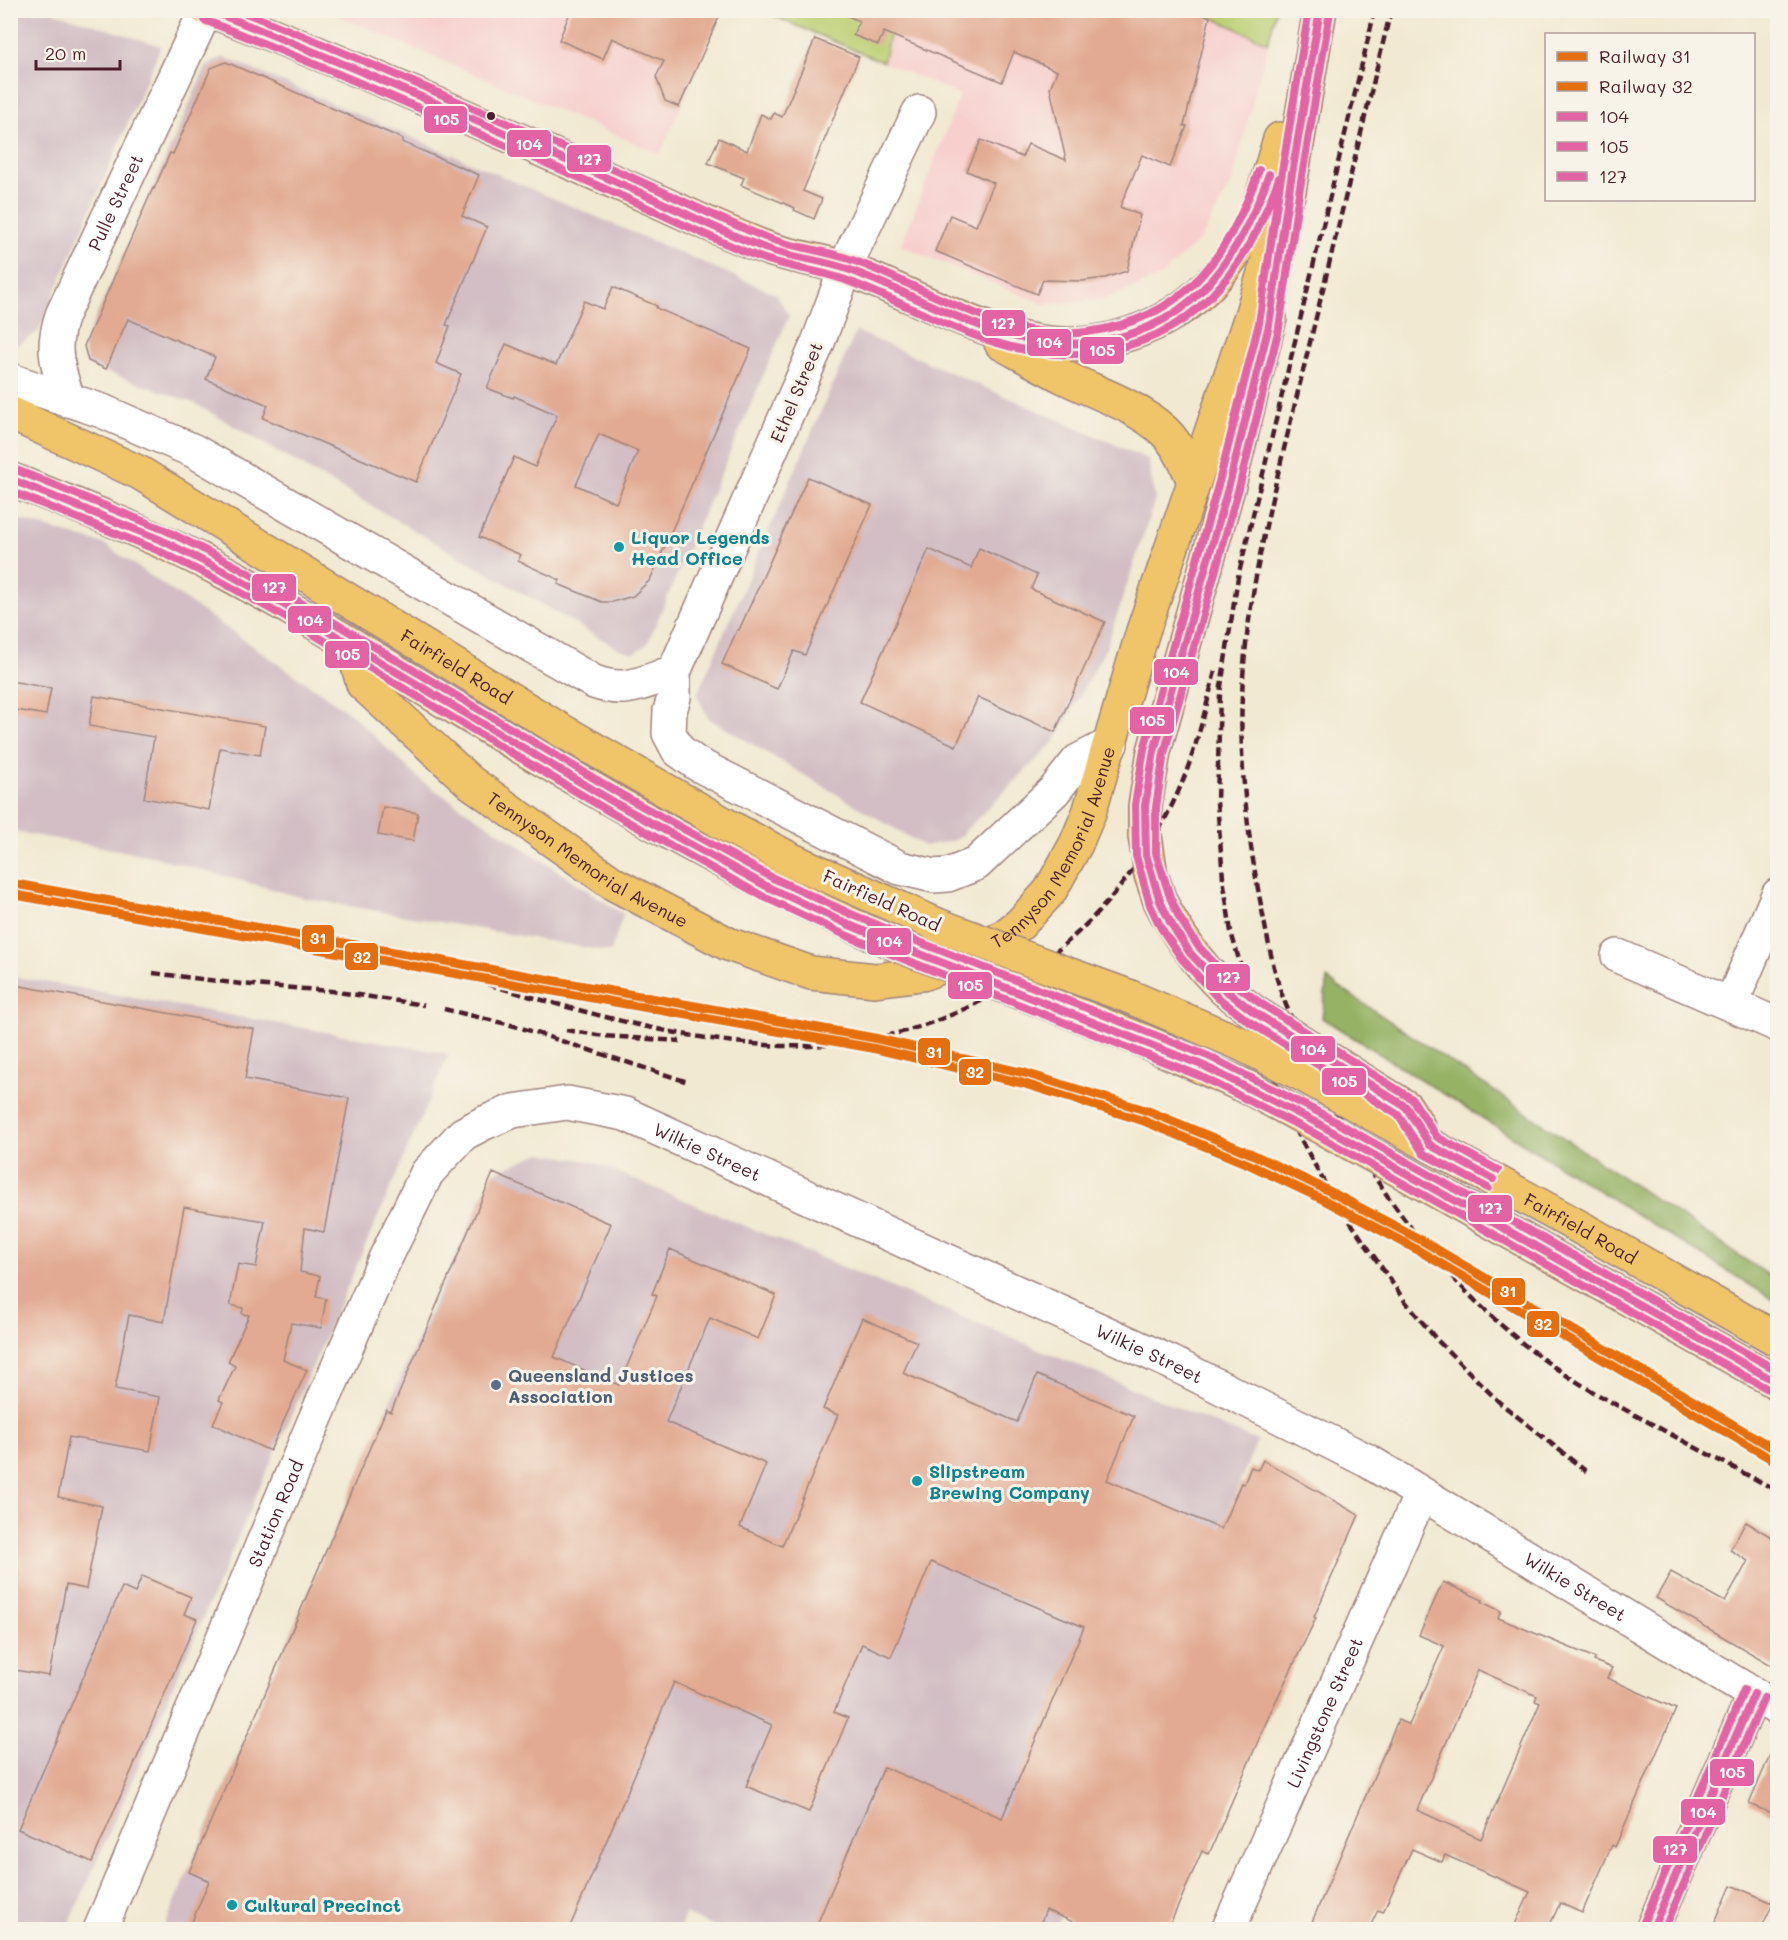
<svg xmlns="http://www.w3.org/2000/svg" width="1788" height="1940" viewBox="0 0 1788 1940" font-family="Mali,sans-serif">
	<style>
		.built { fill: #f7d0ce }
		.industrial { fill: #d2bec4 }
		.green { fill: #bccf73; stroke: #83774f; stroke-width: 1.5 }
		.forest { fill: #95b265; stroke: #706848; stroke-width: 1.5 }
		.building { fill: #e2aa92; fill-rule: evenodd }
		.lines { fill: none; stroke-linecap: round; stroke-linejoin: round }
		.minor-casing { stroke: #9e847e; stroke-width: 36 }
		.major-casing { stroke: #9e847e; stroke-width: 36 }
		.minor { stroke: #fff; stroke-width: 33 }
		.major { stroke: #f0c469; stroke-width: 33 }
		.rail { stroke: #4a1f2b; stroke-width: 4.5; stroke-dasharray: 9 4.5; stroke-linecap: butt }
		.major-bridge-casing { stroke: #9e847e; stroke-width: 36; stroke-linecap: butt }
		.major-bridge { stroke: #f0c469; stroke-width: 33 }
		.bus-1-casing { stroke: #f7f3e8; stroke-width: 12 }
		.bus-2-casing { stroke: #f7f3e8; stroke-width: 12 }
		.bus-3-casing { stroke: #f7f3e8; stroke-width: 12 }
		.bus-1 { stroke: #e463a4; stroke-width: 8 }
		.bus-2 { stroke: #e463a4; stroke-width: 8 }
		.bus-3 { stroke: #e463a4; stroke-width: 8 }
		.rail-1-casing { stroke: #f7f3e8; stroke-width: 14 }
		.rail-2-casing { stroke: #f7f3e8; stroke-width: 14 }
		.rail-1 { stroke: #e56e0f; stroke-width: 9 }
		.rail-2 { stroke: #e56e0f; stroke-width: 9 }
		.bus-dot { fill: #4a1f2b; stroke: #f7f3e8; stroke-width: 2 }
		.culture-dot { fill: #0f9aa8; stroke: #f7f3e8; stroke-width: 2 }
		.service-dot { fill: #5c6f8a; stroke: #f7f3e8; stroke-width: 2 }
		.labels { text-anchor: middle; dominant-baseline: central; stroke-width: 6; stroke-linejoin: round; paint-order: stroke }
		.street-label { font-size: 18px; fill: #4a1f2b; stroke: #f7f3e8 }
		.culture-label { font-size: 18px; font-weight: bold; fill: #0d838f; stroke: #f7f3e8; text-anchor: start }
		.service-label { font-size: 18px; font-weight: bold; fill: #4e5e75; stroke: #f7f3e8; text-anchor: start }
		.line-badge { stroke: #f7f3e8; stroke-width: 2 }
		.badge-label { font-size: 16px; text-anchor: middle; font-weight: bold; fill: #fff }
	</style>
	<rect width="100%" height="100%" fill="#f7f3e8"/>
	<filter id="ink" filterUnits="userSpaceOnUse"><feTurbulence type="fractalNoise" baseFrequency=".0167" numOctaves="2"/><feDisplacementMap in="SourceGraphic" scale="12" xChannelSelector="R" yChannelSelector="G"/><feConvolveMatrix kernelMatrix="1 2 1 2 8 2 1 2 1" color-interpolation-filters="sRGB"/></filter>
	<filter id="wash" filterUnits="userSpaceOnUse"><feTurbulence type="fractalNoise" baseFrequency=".008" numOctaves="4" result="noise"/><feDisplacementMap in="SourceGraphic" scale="24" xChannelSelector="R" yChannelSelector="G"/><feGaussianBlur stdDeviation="1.35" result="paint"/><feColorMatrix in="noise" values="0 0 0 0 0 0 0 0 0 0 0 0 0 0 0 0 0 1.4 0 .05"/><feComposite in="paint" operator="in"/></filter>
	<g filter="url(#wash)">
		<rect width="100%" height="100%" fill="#f1e9d2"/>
		<g class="built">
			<path d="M327,11h395l-62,143z"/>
			<path d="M895,11h303l70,32 -35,136 -32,60 -42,38 -56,23 -59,4 -143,-58 59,-151 -77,-33z"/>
		</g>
		<g class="industrial">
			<path d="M10,11h40l111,35 -123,286 -21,13 -7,-2z"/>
			<path d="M224,57l552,237 13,22 -142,328 -13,9 -15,-4 -425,-246 -107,-38 -4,-19 123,-280z"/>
			<path d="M856,331l292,128 7,41 -49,148 -52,94 -98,98 -32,6 -216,-128 -11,-23z"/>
			<path d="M10,517l94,27 246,169 70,67 203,134 -12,38 -307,-54 -152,-42 -141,-25z"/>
			<path d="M10,976l439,78 -382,875h-56z"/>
			<path d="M540,1153l53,9 664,279 -202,488 -334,1 -36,-16 -6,16h-516l223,-520 107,-237z"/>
		</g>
		<g class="green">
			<path d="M762,11h133l-12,51z"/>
			<path d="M1198,11l78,-1v1l-8,32z"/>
		</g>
		<path class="forest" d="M1327,979l450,302v21l-455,-284z"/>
		<g id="blocks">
			<g class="building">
				<path d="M571,10h151l-43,97 -14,-6 -9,-24 8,-16 -52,-23 -9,21 -44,-19z"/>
				<path d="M835,10h360l15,7 -26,109h3l-17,41 -28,-12 -22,52 20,8 -13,56 -22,7 -23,3 -39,-1 -6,14 -102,-43 15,-36 26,11 18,-43 -27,-12 14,-31 41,17 6,-13 38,16 -16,-72 7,-17 -43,-19 -12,30 -118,-50 -6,13 -25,-10 6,-14z"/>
				<path d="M815,39l44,18 -56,134 19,8 -8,20 -20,-9 1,-2 -54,-23 3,-7 -36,-15 11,-25 28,13 14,-37 10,5 3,-6 8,4z"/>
				<path d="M226,62l177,77 -1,3 77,33 -17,41 25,11 -41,98 4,1 -14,37 25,11 -45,108 -153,-64 5,-13 -62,-26 9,-22 -87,-38 -22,50 -18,-8 -4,-15 69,-158 1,1 16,-36 3,1 38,-86z"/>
				<path d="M613,287l44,19 -1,2 95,41 -101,231 -17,16 -21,6h-10l-44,-18 2,-4 -42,-19 3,-6 -42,-18 35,-80 21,10 22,-52 -43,-19 -1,2 -26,-10 19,-44 50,21 28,-64 19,8zM599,434l39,17 -22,52 -40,-18z"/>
				<path d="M808,477l64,28 -67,150 -11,-4 -17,38 -55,-25 15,-34h2z"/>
				<path d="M979,548l58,27 -6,14 74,33 -50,110 -77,-35 -22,49 -96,-44 69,-153 42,19z"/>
				<path d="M10,681l41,7 -5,27 -36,-6z"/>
				<path d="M94,696l171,30 -5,29 -40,-7 -11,62 -65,-12 10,-61 -65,-11z"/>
				<path d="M383,807l35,6 -5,28 -35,-6z"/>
				<path d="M10,984l244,45 -9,50 104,19 -25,134 -19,-4 -5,44 20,4 -4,21 10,2 -5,29 -30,-5 -8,37 24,10 -37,81 -57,-27 10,-22 -4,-2 16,-34 -7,-4 21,-47 -7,-1 1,-6 -13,-3 8,-41 18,3 9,-46 -81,-14 -20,115 -35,-7 -14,74 45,8 -10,54 -81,-14 -11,60 44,9 -16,83 -20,-4 -17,91 -39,-7z"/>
				<path d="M493,1173l118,51 -57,133 65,28 38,-89 -5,-2 18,-45 106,46 -18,44 -48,-21 -44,104 100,42 -26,63 42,19 56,-131 -15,-6 39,-91 55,24 -14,31 114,49 20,-47 97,41 -27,64 114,49 20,-46 3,1 7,-17 7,3 5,-10 96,55 -45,102 2,1 -44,91 -63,145 -7,-3 -34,78h-79l-43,-19 -8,19h-223l69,-162 118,51 82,-191 -153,-65 -40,95 -29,-13 -28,68 14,6 -39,94 -63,-26 26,-61 -98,-43 -105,247h-380l20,-48 -20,-9 197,-462 5,2z"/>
				<path d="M1746,1522l32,19v128l-122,-71 15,-26 54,30 23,-41 -18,-11z"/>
				<path d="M142,1576l49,21 -7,17 13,5 -105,243 -74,-33 104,-242 13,6z"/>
				<path d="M1443,1582l40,18 -1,2 19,9 -3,7 97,40 -1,3 18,7 -5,10 69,31 -61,138 -3,-2 -30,68 -22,-10 -12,26h-35l17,-37 -85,-37 -3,7 -30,-13 -29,63 -5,-2 -9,19h-60l89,-209 11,5 35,-79 -25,-11zM1478,1670l59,26 -2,5 5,2 -59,136 -64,-29z"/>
				<path d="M1778,1736v80l-29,-12z"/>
				<path d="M1731,1885l42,18 -12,26h-49z"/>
			</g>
		</g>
	</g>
	<g filter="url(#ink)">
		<use href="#blocks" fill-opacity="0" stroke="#9e847e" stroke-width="1.5"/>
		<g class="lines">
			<defs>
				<g id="minor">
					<path d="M919,112l-68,142 -34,91 -143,327v25l-4,14 -1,22 9,17 19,14 203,104 34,8 14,-1 28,-11 78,-73 24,-30 33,-17"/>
					<path d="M10,380l92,31 92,40 400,231c33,12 49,0 80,-10"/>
					<path id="s1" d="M68,400c-10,-34 -18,-49 -6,-85l144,-305"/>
					<path d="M1618,956l160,69"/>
					<path d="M1731,1004l47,-109"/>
					<path id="s2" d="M100,1930l213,-506 71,-163 43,-88 36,-39 21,-11 29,-12 54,-8 58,11 547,249 196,98 410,248"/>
					<path id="s3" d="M1228,1930l193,-436"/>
					<path d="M1652,1930l102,-236"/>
				</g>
				<g id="major">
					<path d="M208,10c141,53 278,116 416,176 46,20 91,42 137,60 27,11 58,13 85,23 74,26 161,85 243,74 73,-10 128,-50 160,-116 14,-28 22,-59 31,-88"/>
					<path d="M1001,343c22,12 43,24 65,35 33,16 71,28 98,53 14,13 23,33 30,51"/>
					<path id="s4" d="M10,413l130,60 419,256 169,97 64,34 143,64"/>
					<path d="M10,479c74,29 148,58 218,95 79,42 155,90 231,136 143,86 287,171 441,236"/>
					<path id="s5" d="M352,645l11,39 107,98 144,102 114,60 83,29 64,7 47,-6 54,-21 27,-16 17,-13 30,-33 26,-47 13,-31 54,-182 109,-318 37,-122 31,-181"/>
					<path d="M1145,836v-30l9,-55 76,-270 40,-163"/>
					<path d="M1160,901c17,34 37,62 64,88"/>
					<path d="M1073,976l55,20 111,47"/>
					<path d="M1037,999l107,42 107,48"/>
					<path d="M1359,1078l47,29 12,19"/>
					<path id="s6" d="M1373,1114l208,114 197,112"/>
					<path d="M1394,1167l384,216"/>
				</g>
			</defs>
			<use href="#minor" class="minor-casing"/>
			<use href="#major" class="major-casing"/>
			<use href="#minor" class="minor"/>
			<use href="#major" class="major"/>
			<g class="rail">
				<path d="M1375,10l-137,567 -18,116 -3,109 6,76 8,54 40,139 26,61 32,59 75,109 33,40 62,62 88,70"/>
				<path d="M1391,10l-118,484c-15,66 -28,133 -31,201 -3,72 6,145 20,215 5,26 10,53 18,79 5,15 12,30 19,45 49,119 130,236 232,316 37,29 79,52 121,74 42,23 84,45 126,67"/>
				<path d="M345,943c61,18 122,35 183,53 78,22 156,43 238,49 170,13 326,-84 403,-234 23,-44 35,-95 47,-144"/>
				<path d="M153,973l88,11 90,7 93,14"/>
				<path d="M444,1009l71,17 173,56"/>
				<path d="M566,1030l38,6 76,5"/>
			</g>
			<defs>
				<g id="major-bridge">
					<path d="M1145,836l6,39 9,26"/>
					<path d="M935,924l138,52"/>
					<path d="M900,946l137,53"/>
					<path d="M1224,989l30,23 105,66"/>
					<path d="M1239,1043l64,32 70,39"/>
					<path d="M1251,1089l143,78"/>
				</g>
			</defs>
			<use href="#major-bridge" class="major-bridge-casing"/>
			<use href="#major-bridge" class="major-bridge"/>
			<defs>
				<g id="bus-1">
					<path d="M209,10c140,54 277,115 414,175 46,20 91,44 139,62 28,11 59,12 88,23 76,28 150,80 235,73 102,-9 152,-79 184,-169"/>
					<path d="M1320,10l-31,181 -20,134 -39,156 -76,270 -9,55 1,49 14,46 10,21 20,31 34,36 30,23 152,95 24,38 63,34"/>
					<path d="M10,479l151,61 66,33 61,34 329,197 151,83 79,37 53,22 304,120 113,57 461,260"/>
					<path d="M1652,1930l102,-236"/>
				</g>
				<g id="bus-2">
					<path d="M1309,10l-30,179 -20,134 -39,155 -76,271 -9,56 1,51 14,49 11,23 21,31 35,38 31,24 150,94 26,39 64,34"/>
					<path d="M204,20c140,54 277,115 415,175 46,20 92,44 140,62 29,11 61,13 89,24 77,29 154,82 240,72 106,-11 157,-81 191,-175"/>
					<path d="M10,491l147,59 65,32 61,34 329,197 152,84 79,37 53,22 304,120 112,56 461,260"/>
					<path d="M1664,1930l100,-232"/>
				</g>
				<g id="bus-3">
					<path d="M238,10c131,51 259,109 388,165 46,20 92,44 139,62 29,11 61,13 90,24 72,27 153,82 232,71 98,-13 141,-74 172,-162"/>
					<path d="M1330,12l-31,181 -20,135 -39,156 -76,269 -8,54v46l14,44 9,20 19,29 33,35 29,22 152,96 25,38 61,33"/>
					<path d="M14,469l151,61 67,34 61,34 329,197 151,83 78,36 53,22 304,120 114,58 456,257"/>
					<path d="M1642,1926l102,-236"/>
				</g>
			</defs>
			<use href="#bus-1" class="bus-1-casing"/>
			<use href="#bus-2" class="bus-2-casing"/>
			<use href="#bus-3" class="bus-3-casing"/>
			<use href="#bus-1" class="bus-1"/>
			<use href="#bus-2" class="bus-2"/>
			<use href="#bus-3" class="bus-3"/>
			<defs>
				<path id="rail-1" d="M10,883l864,155 151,35 123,38 104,43 77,37 92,49 357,211"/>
				<path id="rail-2" d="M10,894l862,154 150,35 122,38 104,43 76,36 92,49 357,211"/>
			</defs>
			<use href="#rail-1" class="rail-1-casing"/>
			<use href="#rail-2" class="rail-2-casing"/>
			<use href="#rail-1" class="rail-1"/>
			<use href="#rail-2" class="rail-2"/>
		</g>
	</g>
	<circle class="bus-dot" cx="491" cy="116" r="5"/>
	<g class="culture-dot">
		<circle cx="619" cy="547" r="6"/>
		<circle cx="917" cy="1481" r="6"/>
		<circle cx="232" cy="1905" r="6"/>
	</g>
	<circle class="service-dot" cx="496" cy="1385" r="6"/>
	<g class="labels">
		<g class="street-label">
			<text stroke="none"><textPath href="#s1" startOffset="212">Pulle Street</textPath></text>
			<text transform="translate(796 392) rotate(-67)">Ethel Street</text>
			<text stroke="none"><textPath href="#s4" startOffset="514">Fairfield Road</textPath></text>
			<text stroke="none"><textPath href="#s5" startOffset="885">Tennyson Memorial Avenue</textPath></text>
			<text stroke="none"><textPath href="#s5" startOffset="327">Tennyson Memorial Avenue</textPath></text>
			<text transform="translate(882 900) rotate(24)">Fairfield Road</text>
			<text stroke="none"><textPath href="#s2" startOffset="1137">Wilkie Street</textPath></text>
			<text stroke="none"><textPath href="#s6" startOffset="237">Fairfield Road</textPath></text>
			<text stroke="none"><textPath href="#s2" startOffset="1623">Wilkie Street</textPath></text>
			<text stroke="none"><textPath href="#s2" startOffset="452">Station Road</textPath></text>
			<text stroke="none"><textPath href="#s2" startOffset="2109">Wilkie Street</textPath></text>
			<text stroke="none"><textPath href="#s3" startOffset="238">Livingstone Street</textPath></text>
		</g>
		<g class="culture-label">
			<text x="631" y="537">Liquor Legends<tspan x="631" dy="21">Head Office</tspan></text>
			<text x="929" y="1471">Slipstream<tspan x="929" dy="21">Brewing Company</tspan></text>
			<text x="244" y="1905">Cultural Precinct</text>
		</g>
		<g class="service-label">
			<text x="508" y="1375">Queensland Justices<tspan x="508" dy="21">Association</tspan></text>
		</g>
	</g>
	<g class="line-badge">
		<rect x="423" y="105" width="45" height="29" rx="6" fill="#e463a4"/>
		<rect x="506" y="129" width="46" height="29" rx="6" fill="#e463a4"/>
		<rect x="566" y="144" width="46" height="29" rx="6" fill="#e463a4"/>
		<rect x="981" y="309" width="45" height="28" rx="6" fill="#e463a4"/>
		<rect x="1026" y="328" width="46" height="29" rx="6" fill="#e463a4"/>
		<rect x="1079" y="336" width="46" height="29" rx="6" fill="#e463a4"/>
		<rect x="251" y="573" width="46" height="29" rx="6" fill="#e463a4"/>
		<rect x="287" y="605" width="45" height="29" rx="6" fill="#e463a4"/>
		<rect x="324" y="640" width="46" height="29" rx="6" fill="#e463a4"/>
		<rect x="1153" y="658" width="46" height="28" rx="6" fill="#e463a4"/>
		<rect x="1129" y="706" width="46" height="29" rx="6" fill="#e463a4"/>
		<rect x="301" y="924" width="34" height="29" rx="6" fill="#e56e0f"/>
		<rect x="866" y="927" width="46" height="29" rx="6" fill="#e463a4"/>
		<rect x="344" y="942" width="35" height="29" rx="6" fill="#e56e0f"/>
		<rect x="1205" y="963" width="46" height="29" rx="6" fill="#e463a4"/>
		<rect x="947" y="971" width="46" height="29" rx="6" fill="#e463a4"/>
		<rect x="1290" y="1035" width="46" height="28" rx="6" fill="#e463a4"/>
		<rect x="917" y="1037" width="34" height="29" rx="6" fill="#e56e0f"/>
		<rect x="958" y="1058" width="34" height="28" rx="6" fill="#e56e0f"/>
		<rect x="1321" y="1067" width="46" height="29" rx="6" fill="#e463a4"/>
		<rect x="1467" y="1194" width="46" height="29" rx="6" fill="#e463a4"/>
		<rect x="1491" y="1277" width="35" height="29" rx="6" fill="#e56e0f"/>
		<rect x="1526" y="1310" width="34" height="28" rx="6" fill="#e56e0f"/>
		<rect x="1709" y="1758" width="46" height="29" rx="6" fill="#e463a4"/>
		<rect x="1680" y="1798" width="46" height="28" rx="6" fill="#e463a4"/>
		<rect x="1652" y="1835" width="46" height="29" rx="6" fill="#e463a4"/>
	</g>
	<g class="badge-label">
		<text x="446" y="125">105</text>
		<text x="529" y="150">104</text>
		<text x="589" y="165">127</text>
		<text x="1003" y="329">127</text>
		<text x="1049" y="348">104</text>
		<text x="1102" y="356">105</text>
		<text x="274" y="593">127</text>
		<text x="310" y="626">104</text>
		<text x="347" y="660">105</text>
		<text x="1176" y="678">104</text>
		<text x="1152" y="726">105</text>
		<text x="318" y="944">31</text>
		<text x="889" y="947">104</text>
		<text x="362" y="963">32</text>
		<text x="1228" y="983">127</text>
		<text x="970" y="991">105</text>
		<text x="1313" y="1055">104</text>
		<text x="934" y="1058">31</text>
		<text x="975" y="1078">32</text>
		<text x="1344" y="1087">105</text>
		<text x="1490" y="1214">127</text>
		<text x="1508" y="1297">31</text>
		<text x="1543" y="1330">32</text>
		<text x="1732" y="1778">105</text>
		<text x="1703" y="1818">104</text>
		<text x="1675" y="1855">127</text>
	</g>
	<rect width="1788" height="1940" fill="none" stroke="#f7f3e8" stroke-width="36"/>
	<rect x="1545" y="33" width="210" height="168" fill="#f7f3e8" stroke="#b29e9c" stroke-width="1.5"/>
	<rect x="1557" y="52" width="30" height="9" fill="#e56e0f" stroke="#b29e9c" stroke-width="1.5"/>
	<text x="1599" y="63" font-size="18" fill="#4a1f2b">Railway 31</text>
	<rect x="1557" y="82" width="30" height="9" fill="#e56e0f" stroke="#b29e9c" stroke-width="1.5"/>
	<text x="1599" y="93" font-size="18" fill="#4a1f2b">Railway 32</text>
	<rect x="1557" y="112" width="30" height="9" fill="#e463a4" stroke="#b29e9c" stroke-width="1.5"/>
	<text x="1599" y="123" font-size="18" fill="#4a1f2b">104</text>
	<rect x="1557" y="142" width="30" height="9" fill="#e463a4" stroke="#b29e9c" stroke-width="1.5"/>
	<text x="1599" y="153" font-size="18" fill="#4a1f2b">105</text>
	<rect x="1557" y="172" width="30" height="9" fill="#e463a4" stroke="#b29e9c" stroke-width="1.5"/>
	<text x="1599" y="183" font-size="18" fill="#4a1f2b">127</text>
	<path d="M36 60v9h84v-9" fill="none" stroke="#4a1f2b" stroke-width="3"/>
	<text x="45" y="60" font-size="18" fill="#4a1f2b" stroke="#f7f3e8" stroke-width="4.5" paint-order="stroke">20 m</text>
</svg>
